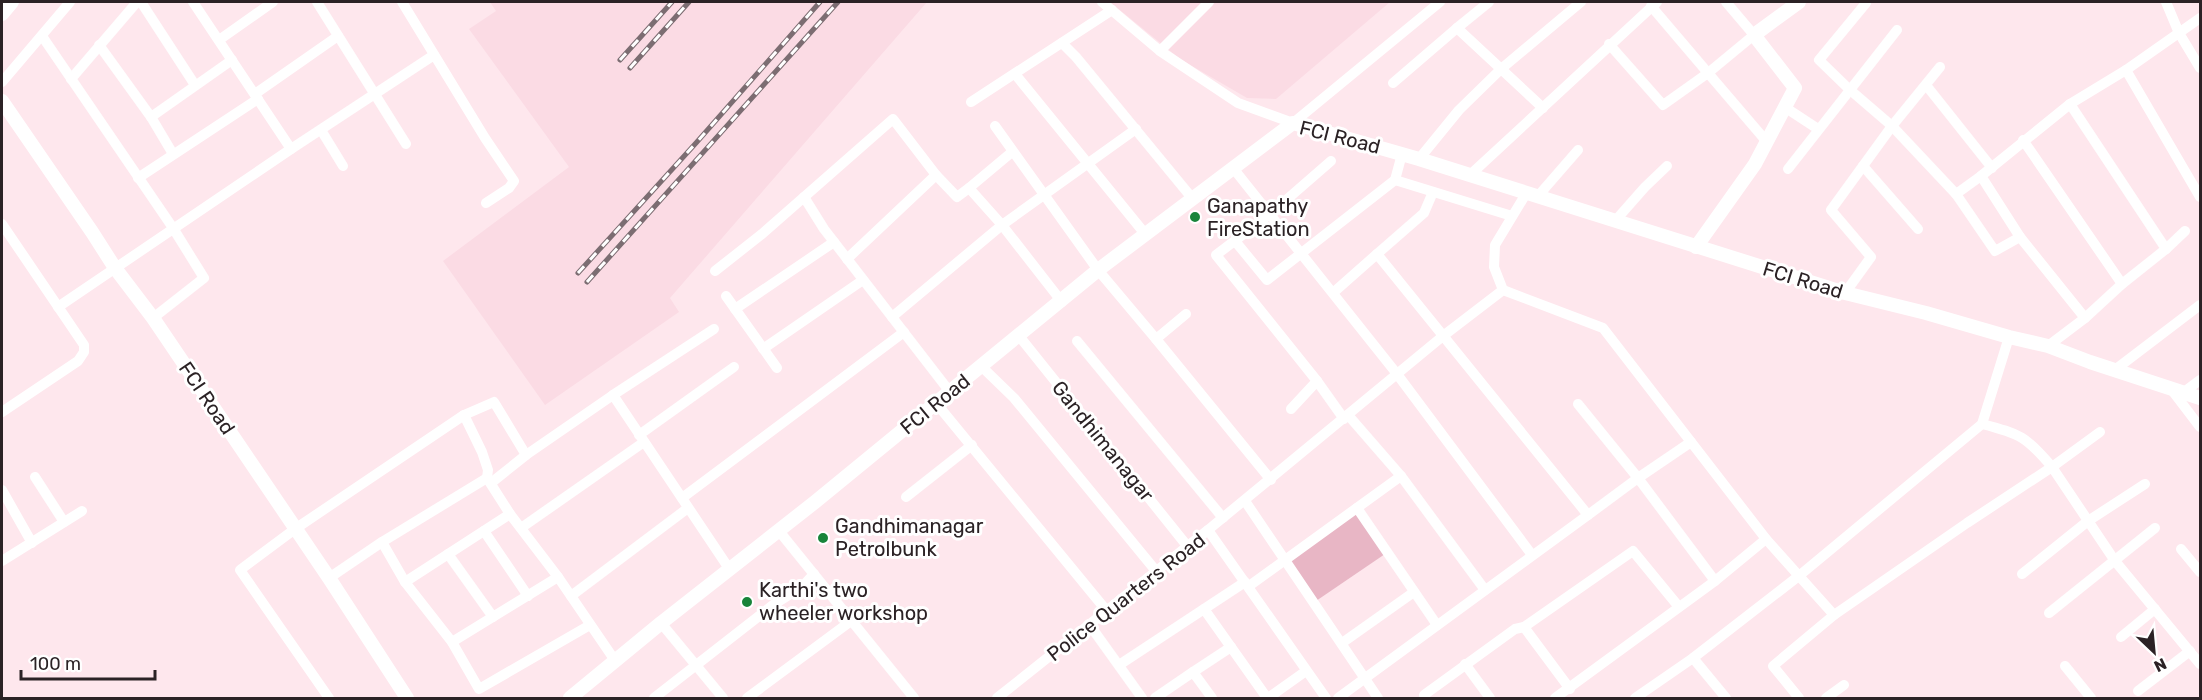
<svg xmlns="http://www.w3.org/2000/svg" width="2202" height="700" viewBox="0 0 2202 700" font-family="Rubik,sans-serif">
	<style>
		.built { fill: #fbdbe4 }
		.green { fill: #e8b6c5 }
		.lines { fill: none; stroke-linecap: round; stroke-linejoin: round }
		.minor { stroke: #fff; stroke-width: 10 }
		.tertiary { stroke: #fff; stroke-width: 14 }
		.rail-casing { stroke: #7c6d72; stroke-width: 5 }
		.rail { stroke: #fff; stroke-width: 3; stroke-dasharray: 9; stroke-linecap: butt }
		.poi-dot { fill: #18843a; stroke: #fff; stroke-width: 2 }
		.labels { text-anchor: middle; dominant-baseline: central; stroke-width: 6; stroke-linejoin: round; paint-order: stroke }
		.street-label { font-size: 20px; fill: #2b2225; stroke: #fff }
		.poi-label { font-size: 20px; fill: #2b2225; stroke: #fff; text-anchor: start }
	</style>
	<rect width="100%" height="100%" fill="#fee7ed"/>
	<g class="built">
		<path d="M490,2h437l-257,296 9,14 -134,93 -102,-144 126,-94 -100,-138 27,-18z"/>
		<path d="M1110,2h280l-114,97 -29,-1 -67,-39z"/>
	</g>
	<path class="green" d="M1357,511l28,43 -69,47 -27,-41z"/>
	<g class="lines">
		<g class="minor">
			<path d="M141,2l54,83"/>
			<path d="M317,2l89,142"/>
			<path d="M402,2l83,136 29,43 -5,7 -23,15"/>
			<path d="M1102,2l58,49 78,52 55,20 147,-121"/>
			<path d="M1726,2l28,33 -46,38 59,69"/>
			<path d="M2166,2l13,31 21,35"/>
			<path d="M1866,3l-47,57 30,29 43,37 64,68 39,57 25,-14"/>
			<path d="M1457,28l32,-26"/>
			<path d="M42,36l131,192 31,50 -51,40"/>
			<path d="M219,40l54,-38"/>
			<path d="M1062,43l14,14 116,141"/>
			<path d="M1609,44l54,61 45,-32 -57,-67"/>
			<path d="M99,45l52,72 22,37"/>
			<path d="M1160,51l49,-49"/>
			<path d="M2126,70l74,127"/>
			<path d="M1015,74l131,161"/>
			<path d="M71,79l66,-77"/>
			<path d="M2,82l68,-80"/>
			<path d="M1393,83l64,-55 86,80"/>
			<path d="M1926,85l66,83"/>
			<path d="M255,94l83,-58"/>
			<path d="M971,102l141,-92"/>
			<path d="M2070,104l96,145"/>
			<path d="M1786,108l32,21"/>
			<path d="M151,117l81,-57"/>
			<path d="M995,126l103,144 58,69 30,-25"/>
			<path d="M321,130l22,36"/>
			<path d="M2023,140l99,144"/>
			<path d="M291,149l143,-94"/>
			<path d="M1012,152l-43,36 33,37 60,77"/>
			<path d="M1419,159l40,-49 42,-41 80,-67"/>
			<path d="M1863,166l55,63"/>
			<path d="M1233,168l164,206 135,181"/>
			<path d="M1788,169l109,-139"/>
			<path d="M936,175l21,22 12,-9"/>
			<path d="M1470,175l187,-173"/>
			<path d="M138,178l120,-79"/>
			<path d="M1395,180l7,-26"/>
			<path d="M1956,194l25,-18"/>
			<path d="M1538,196l40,-46"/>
			<path d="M804,197l20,32 126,163"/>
			<path d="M1615,221l30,-34 22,-21"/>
			<path d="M2,224l82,121v7l-6,9 -76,51"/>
			<path d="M1235,241l32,39 128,-100 117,36"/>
			<path d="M1377,254l47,-41 9,-21"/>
			<path d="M715,271l47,-37 131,-115 43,56 -89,84"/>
			<path d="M1503,290l-9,-23 1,-22 32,-53"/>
			<path d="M1334,292l43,-38 211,261 -250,183"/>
			<path d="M1845,293l26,-36 -40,-47 61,-84 48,-59"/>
			<path d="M726,296l51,72"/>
			<path d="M58,307l233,-158 -98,-147"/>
			<path d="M735,309l99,-67"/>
			<path d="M892,317l110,-92 134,-96"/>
			<path d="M2085,318l37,-34 44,-35 19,-18"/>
			<path d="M1019,336l169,211"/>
			<path d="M1156,339l115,141"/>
			<path d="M1077,341l146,177"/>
			<path d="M2048,346l37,-28 -65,-81 -39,-61 89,-72 56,-34 74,-52"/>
			<path d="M763,349l100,-69"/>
			<path d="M981,366l33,32 142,173"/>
			<path d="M2116,369l84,-64"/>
			<path d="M1317,381l27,38"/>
			<path d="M2171,389l29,38"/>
			<path d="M2184,392l16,-12"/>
			<path d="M613,395l101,-66"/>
			<path d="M936,403l170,207"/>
			<path d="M1578,404l60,74 53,-36"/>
			<path d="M1291,409l26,-28 -101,-126 54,-41 61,-53"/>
			<path d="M464,415l30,-13 32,53"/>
			<path d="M1348,415l53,61 84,114"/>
			<path d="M2100,432l-48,35 63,94 85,103"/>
			<path d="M639,435l95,-68"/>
			<path d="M35,477l29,45"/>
			<path d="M491,483l35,-28 87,-60 117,175"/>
			<path d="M2,490l30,53"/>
			<path d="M906,497l66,-52"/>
			<path d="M682,498l222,-166"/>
			<path d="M1245,501l133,197"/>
			<path d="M1357,508l80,117"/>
			<path d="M1588,515l50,-37 77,103"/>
			<path d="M521,528l123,-86"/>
			<path d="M1208,530l235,-194 60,-46 100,38 163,211 -51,42 -160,117"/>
			<path d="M484,531l44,65"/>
			<path d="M779,531l135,167"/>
			<path d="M1766,539l68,76 133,-92 85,-56c-26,-31 -32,-33 -70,-43"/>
			<path d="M382,542l23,40 47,60 27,47 111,-64"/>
			<path d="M2181,549l19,23"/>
			<path d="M448,554l45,63"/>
			<path d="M2,561l80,-50"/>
			<path d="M2022,574l66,-53 57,-37"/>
			<path d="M329,578l53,-36 105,-64"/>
			<path d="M405,582l105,-68"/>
			<path d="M1249,586l152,-110"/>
			<path d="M571,596l117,-88"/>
			<path d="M1204,609l63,89"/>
			<path d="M2049,613l106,-85"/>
			<path d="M661,623l62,75"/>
			<path d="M1089,624l53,74"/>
			<path d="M1524,627l46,62"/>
			<path d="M2121,637l34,-28"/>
			<path d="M452,642l106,-65"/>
			<path d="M1342,643l72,-51"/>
			<path d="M1693,658l33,40"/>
			<path d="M1465,664l25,34"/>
			<path d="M1119,665l126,-83"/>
			<path d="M2065,666l26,32"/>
			<path d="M1193,672l38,-25"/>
			<path d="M2138,691l52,-40"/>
			<path d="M1424,695l91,-66 9,-2 109,-76 46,56"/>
			<path d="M329,698l-89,-128 55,-41 169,-114 18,37 6,18 -1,8 23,36 48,63 58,85"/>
			<path d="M654,698l119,-93 30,-19 11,-12"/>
			<path d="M747,698l104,-77"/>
			<path d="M997,698l211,-168 118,168"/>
			<path d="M1155,698l38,-26 19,26"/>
			<path d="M1268,698l38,-27"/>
			<path d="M1635,698l58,-40 107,-83 182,-151 27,-87"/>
			<path d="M1799,698l-26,-32 61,-51"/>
			<path d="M1826,698l18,-13"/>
		</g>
		<g class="tertiary">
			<path d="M2,14l10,-12"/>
			<path d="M2,101l90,131 23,36 38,50 176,260 78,120"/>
			<path d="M1696,247l59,-83 40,-76 -41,-53 45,-33"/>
			<path d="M570,698l91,-75 154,-121 283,-232 195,-147 126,36 426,134 81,20 83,24 39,9 42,16 110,36"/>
		</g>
		<defs>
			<g id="rail">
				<path d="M620,60l52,-58"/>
				<path d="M630,68l59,-66"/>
				<path d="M578,273l118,-130 124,-141"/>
				<path d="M587,282l251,-280"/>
			</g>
		</defs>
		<use href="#rail" class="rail-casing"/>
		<use href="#rail" class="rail"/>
	</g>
	<g class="poi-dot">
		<circle cx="1195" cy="217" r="6"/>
		<circle cx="823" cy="538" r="6"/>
		<circle cx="747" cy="602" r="6"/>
	</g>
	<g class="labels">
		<g class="street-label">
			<text transform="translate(1340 137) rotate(14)">FCI Road</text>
			<text transform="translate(1803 280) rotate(17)">FCI Road</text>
			<text transform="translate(207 398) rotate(56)">FCI Road</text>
			<text transform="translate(935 404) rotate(-39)">FCI Road</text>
			<text transform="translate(1103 441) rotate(51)">Gandhimanagar</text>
			<text transform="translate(1126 597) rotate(-38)">Police Quarters Road</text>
		</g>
		<g class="poi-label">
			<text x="1207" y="206">Ganapathy<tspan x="1207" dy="23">FireStation</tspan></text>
			<text x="835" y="526">Gandhimanagar<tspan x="835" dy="23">Petrolbunk</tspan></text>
			<text x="759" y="590">Karthi's two<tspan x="759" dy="23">wheeler workshop</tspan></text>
		</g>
	</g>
	<rect width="2202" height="700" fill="none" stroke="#2b2225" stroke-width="6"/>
	<g transform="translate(2154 652) rotate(154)" stroke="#ffffff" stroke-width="4.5" paint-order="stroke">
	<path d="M0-4.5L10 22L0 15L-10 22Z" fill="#2b2225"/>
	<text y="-9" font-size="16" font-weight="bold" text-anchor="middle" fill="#2b2225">N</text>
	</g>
	<path d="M21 670v9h134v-9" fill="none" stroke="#2b2225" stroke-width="3"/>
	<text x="30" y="670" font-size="18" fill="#2b2225" stroke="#ffffff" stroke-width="4.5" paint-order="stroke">100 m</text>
</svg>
